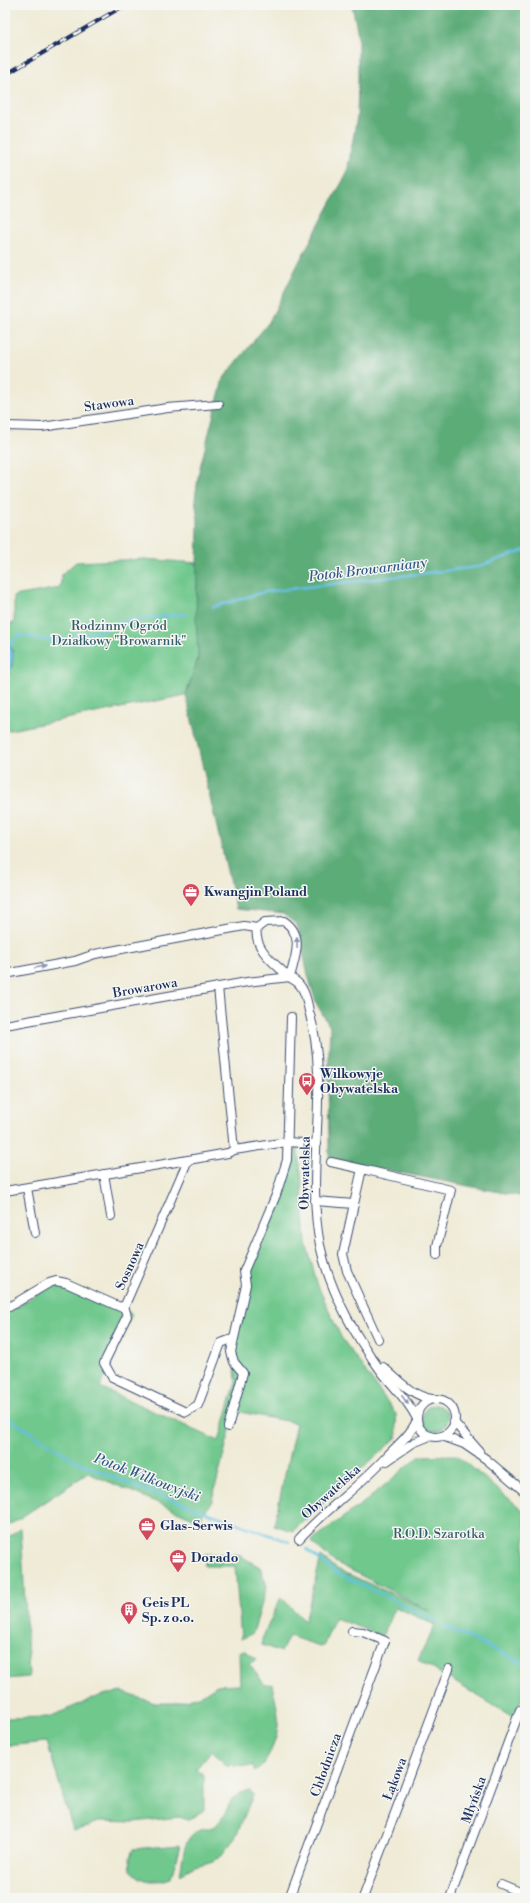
<svg xmlns="http://www.w3.org/2000/svg" width="530" height="1903" viewBox="0 0 530 1903" font-family="'Libre Bodoni',serif">
	<style>
		.green { fill: #70c88d; stroke: #467c76 }
		.forest { fill: #5cac78; stroke: #3c6e6b }
		.water { fill: #65bfe2; stroke: #4077a0 }
		.lines { fill: none; stroke-linecap: round; stroke-linejoin: round }
		.stream { stroke: #65bfe2; stroke-width: 2.5 }
		.minor-casing { stroke: #3b4b70; stroke-width: 10 }
		.minor { stroke: #fff; stroke-width: 8 }
		.rail-casing { stroke: #1b2f5e; stroke-width: 4 }
		.rail { stroke: #f6f6f2; stroke-width: 2.5; stroke-dasharray: 8; stroke-linecap: butt }
		.oneway { fill: #8d97ae }
		.labels { text-anchor: middle; dominant-baseline: central; stroke-width: 3; stroke-linejoin: round; paint-order: stroke }
		.street-label { font-size: 13px; fill: #1b2f5e; stroke: #f6f6f2 }
		.park-label { font-size: 13px; fill: #355d6c; stroke: #f6f6f2 }
		.poi-label { font-size: 13px; font-weight: bold; fill: #1b2f5e; stroke: #f6f6f2; text-anchor: start }
		.water-label { font-size: 14px; font-style: italic; fill: #315a86; stroke: #f6f6f2 }
	</style>
	<rect width="100%" height="100%" fill="#f6f6f2"/>
	<filter id="ink" filterUnits="userSpaceOnUse"><feTurbulence type="fractalNoise" baseFrequency=".025" numOctaves="2"/><feDisplacementMap in="SourceGraphic" scale="8" xChannelSelector="R" yChannelSelector="G"/><feConvolveMatrix kernelMatrix="1 2 1 2 8 2 1 2 1" color-interpolation-filters="sRGB"/></filter>
	<filter id="wash" filterUnits="userSpaceOnUse"><feTurbulence type="fractalNoise" baseFrequency=".012" numOctaves="4" result="noise"/><feDisplacementMap in="SourceGraphic" scale="16" xChannelSelector="R" yChannelSelector="G"/><feGaussianBlur stdDeviation="0.9" result="paint"/><feColorMatrix in="noise" values="0 0 0 0 0 0 0 0 0 0 0 0 0 0 0 0 0 1.4 0 .05"/><feComposite in="paint" operator="in"/></filter>
	<g filter="url(#wash)">
		<rect width="100%" height="100%" fill="#efebd7"/>
		<g class="green">
			<path d="M144,559l53,4 1,95 -12,37 -181,36v-47l7,-18 -2,-22 -5,-2v-18l9,-1v-27l46,-8 2,-14 14,-12z"/>
			<path d="M297,1145l4,27 5,71 12,43 23,51 55,77 1,23 -104,94 -19,-6 22,-102 -61,-12 -24,93 -13,16 -110,-47 -83,55v-216l7,-2 37,-24 7,-1 10,1 66,28 -32,73 119,54 17,-60 -3,-30 15,-76 32,-78 12,-47z"/>
			<circle cx="435" cy="1418" r="13"/>
			<path d="M457,1455l68,57v180l-12,25 -95,-57 17,-35 -40,-18 -13,29 -47,-18 -12,29 -34,-11 -8,16 -19,-7v-6l19,-42 24,24 16,-64 16,12 93,42 -97,-50 -22,-20 56,-41 52,-44z"/>
			<path d="M21,1528l8,149 -24,2v-140z"/>
			<path d="M204,1554h33l23,13 7,19 -14,47 -12,6 -6,-73h-30z"/>
			<path d="M244,1650l13,9 -8,5 16,21 7,-1c2,12 7,27 6,40 0,15 -11,40 -24,48v-6l-28,-1 -14,-15 -16,19 8,6v35l-16,10 -9,-3 -45,5 -33,-1 -12,5 -16,4 -26,-88 -42,4v-28l44,-1 52,-22 21,-3 33,11h20l27,-8 15,-10 23,-1 -1,-32z"/>
			<path d="M250,1790l3,5 -18,43 -15,19 -6,4 -19,5 -15,8c2,-10 3,-25 8,-34 8,-14 20,-8 29,-16 13,-13 10,-30 33,-34z"/>
			<path d="M180,1845l-9,33c-15,5 -29,5 -40,-8l-1,-13 3,-8z"/>
		</g>
		<path class="forest" d="M352,5h173v1192l-196,-38 -1,-89 2,-43 -14,-24 -8,-28 -11,-50 -14,-11 -47,-5 -50,-214 12,-37 -2,-40 2,-98 -3,-21 4,-28 24,-92 46,-57 31,-62 47,-87 10,-56 1,-39v-43z"/>
		<path class="water" d="M5,642c16,7 4,30 0,42z"/>
		<g class="lines">
			<g class="stream">
				<path d="M213,607l51,-15 213,-25 48,-17"/>
				<path d="M10,644l10,-9 33,6 48,-10 28,-11 57,-6"/>
				<path d="M5,1416l71,45 58,25 155,56"/>
				<path d="M306,1549l29,23 103,50"/>
				<path d="M444,1626l81,38"/>
			</g>
		</g>
	</g>
	<g filter="url(#ink)">
		<g class="lines">
			<defs>
				<g id="minor">
					<path d="M5,426l37,1 126,-19 50,-4"/>
					<path d="M5,974l70,-13 20,-7 149,-28 13,2"/>
					<path d="M290,977c5,-20 15,-42 -6,-56l-19,1 -8,6c-4,20 18,36 31,48 3,3 7,4 10,7 7,7 9,18 11,28 22,76 -4,156 11,234 10,47 33,88 61,126 12,16 26,28 35,46"/>
					<path d="M5,1025l242,-43 43,-5"/>
					<path d="M234,1150l53,-8 30,2"/>
					<path d="M331,1162l31,7"/>
					<path d="M104,1174l7,42"/>
					<path d="M27,1188l8,45"/>
					<path d="M5,1191l183,-31"/>
					<path d="M315,1201l39,3 -11,50 4,17 31,68"/>
					<path d="M354,1204l8,-35 89,21 -14,56v9"/>
					<path d="M124,1306l3,10 -23,47 8,14 74,35 12,-7 23,-62 11,-4"/>
					<path d="M9,1307l40,-24 7,-2 10,2 54,24 5,-2 63,-145 40,-7 6,-3 -16,-163"/>
					<path d="M383,1367c15,13 29,29 49,32"/>
					<circle cx="436" cy="1418" r="19"/>
					<path d="M454,1422l25,29"/>
					<path d="M228,1427l15,-54 -9,-11 -3,-10 15,-67 -2,-14 32,-76 11,-35 4,-143"/>
					<path d="M442,1436l22,8 22,15 39,33"/>
					<path d="M387,1461l26,-18 17,-7"/>
					<path d="M299,1539c27,-30 61,-53 88,-83 10,-11 23,-20 29,-34"/>
					<path d="M501,1884l24,10"/>
					<path d="M289,1898l96,-257 -22,-9 -11,-1"/>
					<path d="M363,1898l86,-229"/>
					<path d="M450,1898l70,-188"/>
				</g>
			</defs>
			<use href="#minor" class="minor-casing"/>
			<use href="#minor" class="minor"/>
			<defs>
				<path id="rail" d="M5,75l120,-70"/>
			</defs>
			<use href="#rail" class="rail-casing"/>
			<use href="#rail" class="rail"/>
		</g>
		<defs><path id="oneway-solid" d="M-6-.8H1V-3.2L6.5 0L1 3.2V.8H-6Z"/></defs>
		<g class="oneway">
			<use href="#oneway-solid" transform="translate(297 943) rotate(-91)"/>
			<use href="#oneway-solid" transform="translate(40 967) rotate(-10)"/>
			<use href="#oneway-solid" transform="translate(405 1400) rotate(53)"/>
		</g>
	</g>
	<defs>
		<symbol id="office-pin" viewBox="-11 -11 22 30"><path d="M0 17L-7.5 6A9.5 9.5 0 1 1 7.5 6Z" fill="#d1495b" stroke="#f6f6f2"/><path d="M-6-3h4V-5.5h4V-3h4V5H-6ZM-1-4.5V-3h2v-1.5ZM-6 0V1H6V0Z" fill="#fff"/></symbol>
		<symbol id="bus-pin" viewBox="-11 -11 22 30"><path d="M0 17L-7.5 6A9.5 9.5 0 1 1 7.5 6Z" fill="#d1495b" stroke="#f6f6f2"/><path d="M-5-6H5V4H4V6H2V4H-2V6H-4V4H-5ZM-3.5-4V0h7V-4ZM-3.5 1.2v1.5H-2V1.2ZM2 1.2v1.5H3.5V1.2Z" fill="#fff"/></symbol>
		<symbol id="building-pin" viewBox="-11 -11 22 30"><path d="M0 17L-7.5 6A9.5 9.5 0 1 1 7.5 6Z" fill="#d1495b" stroke="#f6f6f2"/><path d="M-4-6H4V6H1V3H-1V6H-4ZM-2.5-4.3h1.7v1.8h-1.7ZM.8-4.3h1.7v1.8H.8ZM-2.5-1h1.7V.8h-1.7ZM.8-1h1.7V.8H.8Z" fill="#fff"/></symbol>
	</defs>
	<g fill-rule="evenodd">
		<use href="#office-pin" x="181" y="882" width="20" height="27"/>
		<use href="#bus-pin" x="297" y="1071" width="20" height="27"/>
		<use href="#office-pin" x="137" y="1516" width="20" height="27"/>
		<use href="#office-pin" x="168" y="1548" width="20" height="27"/>
		<use href="#building-pin" x="119" y="1600" width="20" height="27"/>
	</g>
	<g class="labels">
		<g class="street-label">
			<text transform="translate(109 404) rotate(-8)">Stawowa</text>
			<text transform="translate(145 988) rotate(-10)">Browarowa</text>
			<text transform="translate(305 1173) rotate(-89)">Obywatelska</text>
			<text transform="translate(130 1266) rotate(-66)">Sosnowa</text>
			<text transform="translate(331 1492) rotate(-42)">Obywatelska</text>
			<text transform="translate(326 1765) rotate(-70)">Chłodnicza</text>
			<text transform="translate(395 1779) rotate(-69)">Łąkowa</text>
			<text transform="translate(474 1800) rotate(-70)">Młyńska</text>
		</g>
		<g class="park-label">
			<text x="119" y="626">Rodzinny Ogród<tspan x="119" dy="15">Działkowy "Browarnik"</tspan></text>
			<text x="439" y="1534">R.O.D. Szarotka</text>
		</g>
		<g class="poi-label">
			<text x="204" y="892">Kwangjin Poland</text>
			<text x="320" y="1074">Wilkowyje<tspan x="320" dy="15">Obywatelska</tspan></text>
			<text x="160" y="1526">Glas-Serwis</text>
			<text x="191" y="1558">Dorado</text>
			<text x="142" y="1603">Geis PL<tspan x="142" dy="15">Sp. z o.o.</tspan></text>
		</g>
		<g class="water-label">
			<text transform="translate(368 570) rotate(-7)">Potok Browarniany</text>
			<text transform="translate(147 1478) rotate(21)">Potok Wilkowyjski</text>
		</g>
	</g>
	<rect width="530" height="1903" fill="none" stroke="#f6f6f2" stroke-width="20"/>
</svg>
